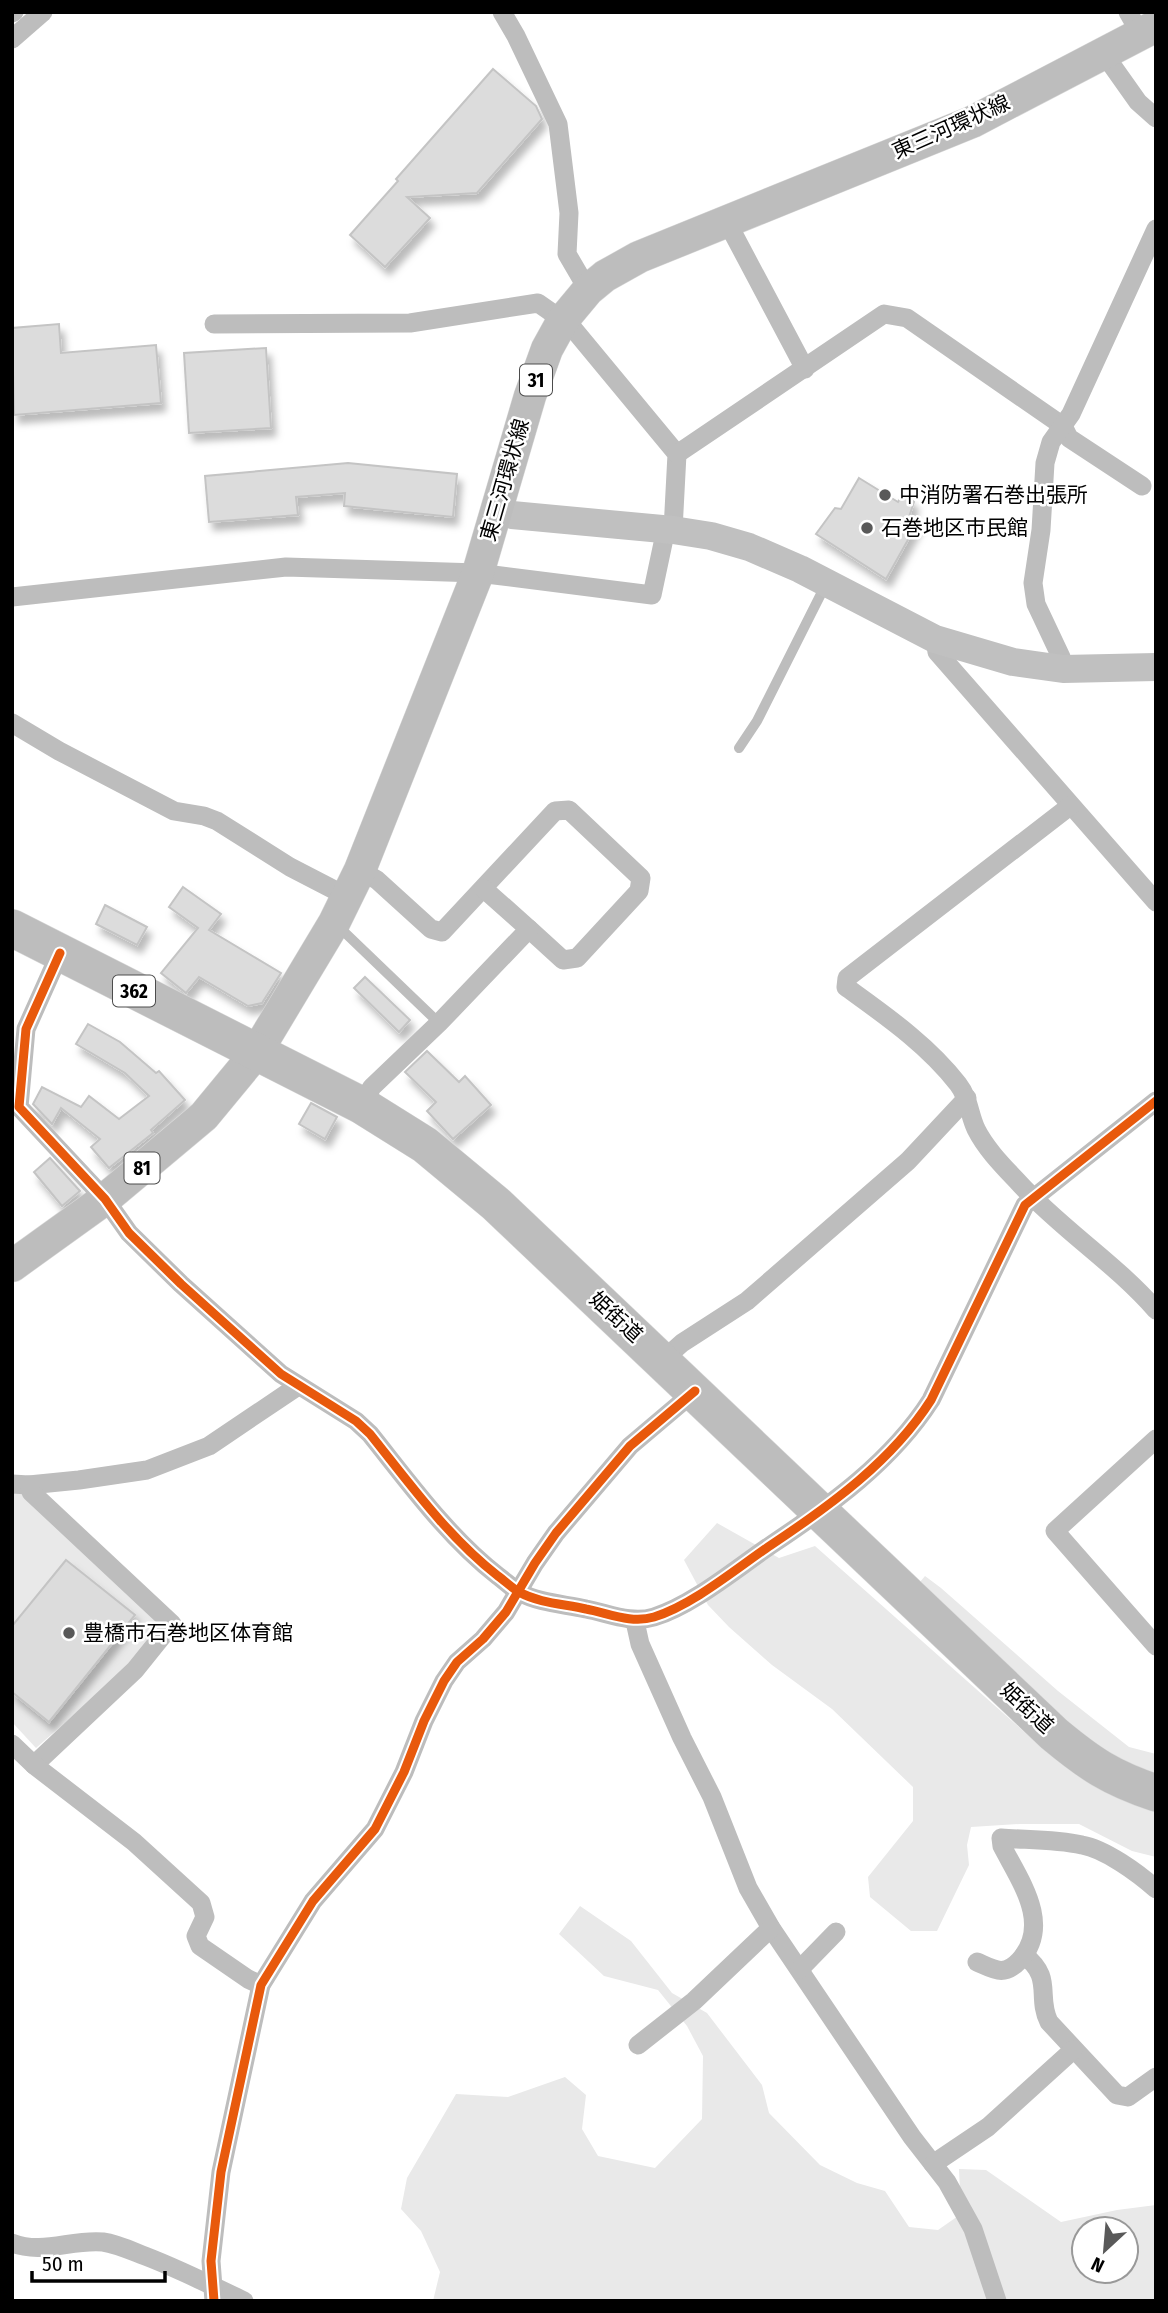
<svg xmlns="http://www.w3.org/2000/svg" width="1168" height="2313" viewBox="0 0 1168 2313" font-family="'Fira Sans Condensed','Noto Sans JP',sans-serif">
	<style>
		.green { fill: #e9e9e9; fill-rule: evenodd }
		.building { fill: #dcdcdc; stroke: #c4c4c4; stroke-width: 2; filter: url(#shadow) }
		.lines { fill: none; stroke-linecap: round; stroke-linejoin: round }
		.primary-casing { stroke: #dbdbdb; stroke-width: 33 }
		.highway-casing { stroke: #dbdbdb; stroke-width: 38 }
		.lane { stroke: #bdbdbd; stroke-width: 10 }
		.street { stroke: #bdbdbd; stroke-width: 19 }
		.secondary { stroke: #c0c0c0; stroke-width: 28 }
		.primary { stroke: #bdbdbd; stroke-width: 32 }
		.highway { stroke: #bdbdbd; stroke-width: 37 }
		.cycleway-casing { stroke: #fff; stroke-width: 13 }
		.cycleway { stroke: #e8590c; stroke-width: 9 }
		.poi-dot { fill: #595959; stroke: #fff; stroke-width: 2.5 }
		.labels { text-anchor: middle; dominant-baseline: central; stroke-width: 5; stroke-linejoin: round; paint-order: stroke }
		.shield { fill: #fff; stroke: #4c4c4c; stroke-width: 2 }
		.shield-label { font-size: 19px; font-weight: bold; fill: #000 }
		.street-label { font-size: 21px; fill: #000; stroke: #fff }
		.poi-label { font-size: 21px; fill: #000; stroke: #fff; text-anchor: start }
	</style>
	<defs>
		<filter id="shadow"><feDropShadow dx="4.5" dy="8" stdDeviation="3.5" flood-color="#0004"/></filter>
	</defs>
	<rect width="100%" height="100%" fill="#fff"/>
	<g class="green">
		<path d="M12,1489h11l141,136 -34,41 -94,82 -24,-26z"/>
		<path d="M717,1523l62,35 36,-12 232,206 109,59v46l-24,-6 -53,-27h-59l-49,3 -4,18 2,20 -32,66h-26l-41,-34 -2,-20 45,-56v-34l-81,-78 -60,-44 -43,-38 -21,-22 -24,-45z"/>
		<path d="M925,1576l16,12 117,103 71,56 27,7v23l-60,-28 -176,-167z"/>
		<path d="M580,1906l51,35 41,52 35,20 55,72 7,28 51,52 37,18 28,8 24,36 29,3 23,-16 -2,-45 27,1 75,52 56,-12 39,-5v96h-723l7,-29 -19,-41 -20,-22 6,-31 49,-84 52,3 57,-20 21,18 -4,34 16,27 57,12 47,-49 1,-63 -16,-30 -29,-36 -54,-14 -45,-42zM1084,2229h42v42h-42z"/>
	</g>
	<g class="building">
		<path d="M493,69l43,37 6,13 -65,74 -70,4 23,21 -45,49 -35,-32 48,-54 -2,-2z"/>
		<path d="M59,324l2,29 95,-8 5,58 -147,12 -2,-87z"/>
		<path d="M266,348l5,80 -82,5 -5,-80z"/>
		<path d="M348,463l109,11 -4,43 -109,-11 1,-13 -49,4 2,18 -89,7 -4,-46z"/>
		<path d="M859,478l39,24 5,-8 11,8 -5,15 9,5 -32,57 -70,-45 19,-26 6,1z"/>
		<path d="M183,887l38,27 -12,16 72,43 -19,30 -14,3 -49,-29 -13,16 -25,-20 37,-45 -29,-21z"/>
		<path d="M105,905l42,22 -10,18 -41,-21z"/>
		<path d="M365,977l45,43 -11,12 -45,-44z"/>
		<path d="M88,1024l32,18 36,31 3,-2 26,29 -34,30 2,3 -44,35 -18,-21 9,-8 -39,-31 -9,16 -19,-20 9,-17 39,20 8,-11 30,23 30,-23 -24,-23 -49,-29z"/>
		<path d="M427,1051l32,31 6,-6 26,29 -38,34 -26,-28 9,-9 -31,-30z"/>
		<path d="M311,1103l26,14 -12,22 -26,-15z"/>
		<path d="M50,1158l30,33 -18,15 -28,-34z"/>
		<path d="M66,1560l69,55 -86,107 -37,-30v-66z"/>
	</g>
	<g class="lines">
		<defs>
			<path id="primary" d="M12,1266l93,-67 99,-83 52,-63 78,-130 26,-53 118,-297 52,-177 17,-47 16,-29 25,-30 17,-14 34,-19 333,-135 184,-96"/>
			<path id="highway" d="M12,928l349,177 64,40 71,59 558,530c36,30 57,44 102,59"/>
		</defs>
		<use href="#primary" class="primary-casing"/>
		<use href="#highway" class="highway-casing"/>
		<g class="lane">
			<path d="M739,748l18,-27 69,-137"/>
			<path d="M338,926l101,97"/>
		</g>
		<g class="street">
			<path d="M502,12l14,24 42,88 11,89 -2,41 21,36"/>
			<path d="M1128,12l12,21"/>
			<path d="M12,13l2,-1"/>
			<path d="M12,39l31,-27"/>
			<path d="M1104,54l34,48 18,16"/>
			<path d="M726,220l79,149"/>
			<path d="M214,324l196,-1 128,-20 33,23 106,128 -4,76"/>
			<path d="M677,454l207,-140 23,4 156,108 6,12 73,48"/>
			<path d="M12,597l274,-30 192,6 174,22 14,-66"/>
			<path d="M935,639l2,13 219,250"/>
			<path d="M1063,669l-2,-12 -25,-53 -3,-21 8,-53 4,-67 6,-21 20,-28 85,-185"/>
			<path d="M12,723l47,28 115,60 30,5 13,5 73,46 58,30"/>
			<path d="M1070,806l-223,172 -1,9c40,29 82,58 112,97 11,14 11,30 18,45 10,20 27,37 43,54 42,46 96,80 137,127"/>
			<path d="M360,870l17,10 54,49 11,3 113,-121 14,-1 72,68 -2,13 -62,67 -14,2 -34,-31"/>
			<path d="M60,953l-34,76 -7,78 86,92 24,34 52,51 100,90 75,47 14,13c40,50 78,103 128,142 7,5 14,12 21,16 20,11 45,12 67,17 22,4 45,15 68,8 39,-12 83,-49 117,-72 60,-40 121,-84 160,-145l94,-195 131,-104"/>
			<path d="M361,1105l11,-18 67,-64 90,-94 -45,-40"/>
			<path d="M663,1360l19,-17 65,-42 161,-140 59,-63"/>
			<path d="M1156,1439l-101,92 101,115"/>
			<path d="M12,1484l17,1 50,-5 68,-10 62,-24 89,-60"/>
			<path d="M29,1485l2,7 141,132 -37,46 -101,95"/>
			<path d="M637,1620l-1,6 4,18 42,94 30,59 36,91 23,40 141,209 35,45 26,47 24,72"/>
			<path d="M12,1744l22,21 100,77 67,61 4,14 -9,19 4,10 48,33 13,6"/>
			<path d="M1024,1955c30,23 12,41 25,67l68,73 11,2 28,-20"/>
			<path d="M977,1962c18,8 27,15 43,-2 32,-36 0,-79 -18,-114l-1,-8c26,2 54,1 81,7 23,4 56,28 74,44"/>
			<path d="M800,1969l36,-37"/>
			<path d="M638,2045l56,-44 77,-73"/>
			<path d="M933,2164l55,-37 85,-77"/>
			<path d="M12,2243c31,12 59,-4 91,-1 14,2 29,9 42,14 34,13 66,29 99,45"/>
			<path d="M214,2301l-3,-40 10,-89 40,-187 52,-84 62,-72 29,-57 20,-51 20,-40 13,-19 26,-23 23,-27 29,-49 21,-30 74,-87 65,-55"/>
		</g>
		<path class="secondary" d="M496,510l16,5 161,15 38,6 38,11 51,22 135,70 78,23 50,7 93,-2"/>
		<use href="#primary" class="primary"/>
		<use href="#highway" class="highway"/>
		<defs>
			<g id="cycleway">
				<path d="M60,953l-34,76 -7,78 86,92 24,34 52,51 100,90 75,47 14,13c40,50 78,103 128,142 7,5 14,12 21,16 20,11 45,12 67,17 22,4 45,15 68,8 39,-12 83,-49 117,-72 60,-40 121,-84 160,-145l94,-195 131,-104"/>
				<path d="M214,2301l-3,-40 10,-89 40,-187 52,-84 62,-72 29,-57 20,-51 20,-40 13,-19 26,-23 23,-27 29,-49 21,-30 74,-87 65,-55"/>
			</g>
		</defs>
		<use href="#cycleway" class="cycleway-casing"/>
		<use href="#cycleway" class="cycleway"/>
	</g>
	<g class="poi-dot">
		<circle cx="885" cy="495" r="7"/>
		<circle cx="867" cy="528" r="7"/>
		<circle cx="69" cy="1633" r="7"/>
	</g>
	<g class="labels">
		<g class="shield">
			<rect x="520" y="364.5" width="32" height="31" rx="5"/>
			<rect x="113" y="975.5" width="42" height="31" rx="5"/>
			<rect x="124.5" y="1152.5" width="35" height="31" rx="5"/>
		</g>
		<g class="shield-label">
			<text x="536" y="380">31</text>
			<text x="134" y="991">362</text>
			<text x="142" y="1168">81</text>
		</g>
		<g class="street-label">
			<text transform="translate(951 127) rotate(-24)">東三河環状線</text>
			<text transform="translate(505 480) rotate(-74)">東三河環状線</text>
			<text transform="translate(616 1317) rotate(43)">姫街道</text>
			<text transform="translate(1027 1708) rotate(43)">姫街道</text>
		</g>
		<g class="poi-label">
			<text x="899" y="495">中消防署石巻出張所</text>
			<text x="881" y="528">石巻地区市民館</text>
			<text x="83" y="1633">豊橋市石巻地区体育館</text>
		</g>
	</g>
	<rect width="1168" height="2313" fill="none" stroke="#000000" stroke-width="28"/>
	<g transform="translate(1105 2250) rotate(206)"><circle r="33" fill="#ffffff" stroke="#999999" stroke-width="2"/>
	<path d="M0-5L12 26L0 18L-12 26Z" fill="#595959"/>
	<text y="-10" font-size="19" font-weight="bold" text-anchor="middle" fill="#000000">N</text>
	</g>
	<path d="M32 2271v10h133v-10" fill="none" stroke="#000000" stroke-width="3.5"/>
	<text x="42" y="2271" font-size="21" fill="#000000" stroke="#ffffff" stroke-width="5" paint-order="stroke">50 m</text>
</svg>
